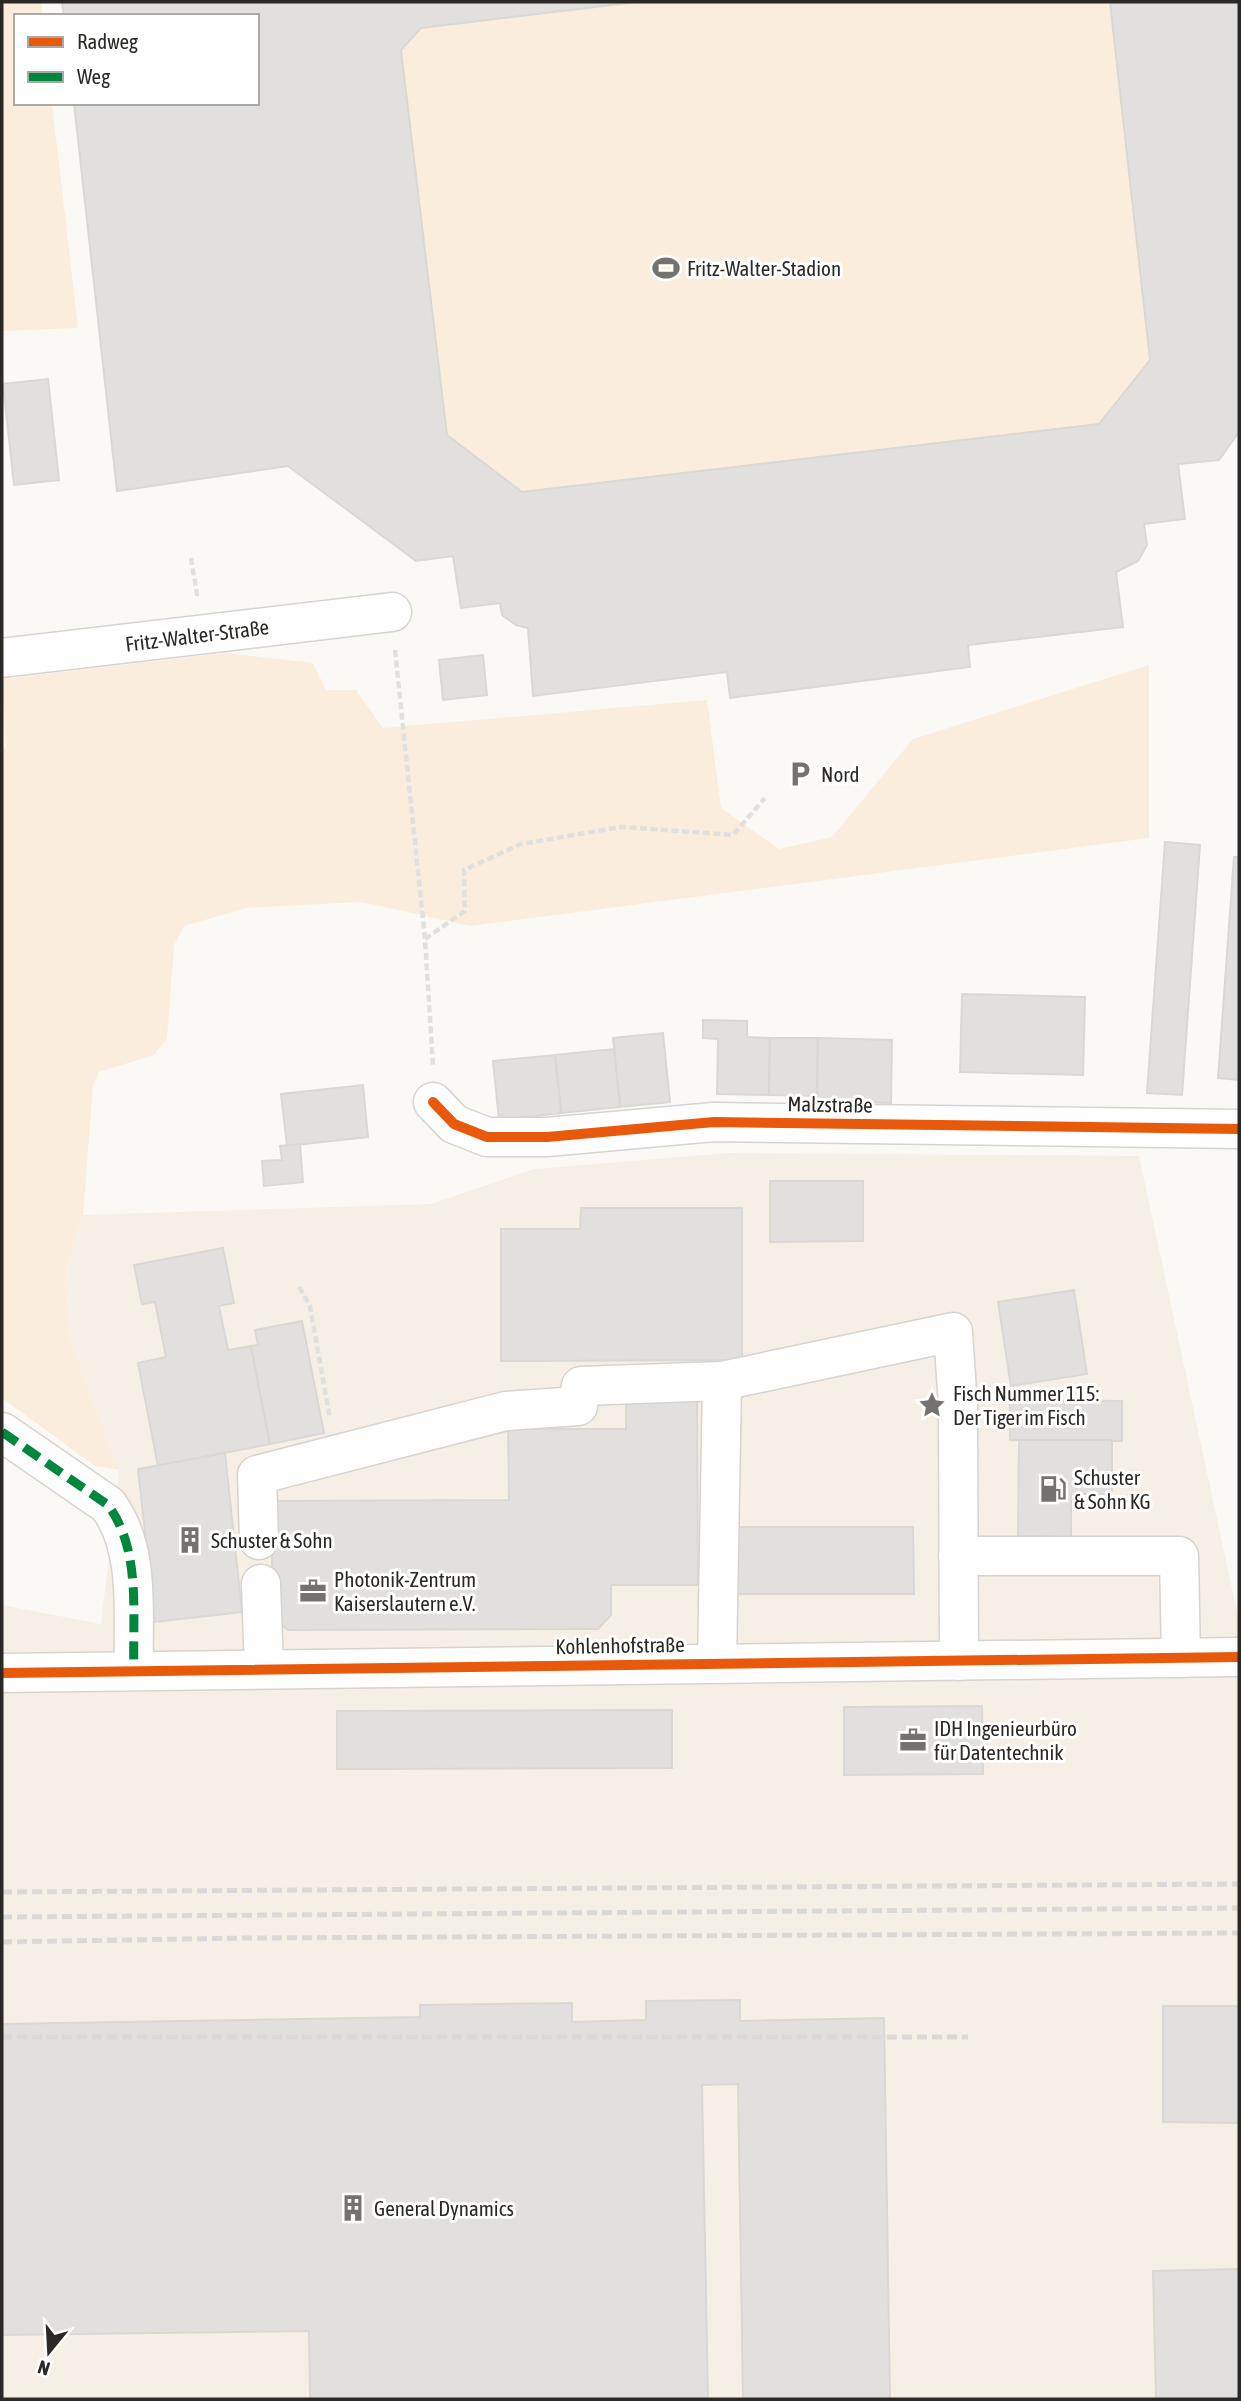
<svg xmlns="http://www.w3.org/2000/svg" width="1241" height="2401" viewBox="0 0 1241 2401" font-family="'Asap Condensed',sans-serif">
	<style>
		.built { fill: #f6efe5 }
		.green { fill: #faeddc }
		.building { fill: #e2e0de; stroke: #dad8d5; stroke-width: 2 }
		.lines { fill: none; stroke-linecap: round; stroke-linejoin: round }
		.minor-casing { stroke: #d6d4d1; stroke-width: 41 }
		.path { stroke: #e0e0de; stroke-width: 4.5; stroke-dasharray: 7 3.5; stroke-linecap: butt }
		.minor { stroke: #fefefe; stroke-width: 38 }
		.rail { stroke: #dad9d7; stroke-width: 5; stroke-dasharray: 10 5; stroke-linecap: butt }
		.quiet { stroke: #00873e; stroke-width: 9; stroke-dasharray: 18 9; stroke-linecap: butt }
		.cycleway-casing { stroke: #fff; stroke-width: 15 }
		.cycleway { stroke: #e8590c; stroke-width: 10 }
		.labels { text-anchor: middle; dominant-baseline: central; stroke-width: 6; stroke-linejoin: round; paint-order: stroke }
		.poi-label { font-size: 21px; fill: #2b2926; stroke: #fff; text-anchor: start }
		.street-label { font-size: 21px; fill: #2b2926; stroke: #fff }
	</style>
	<rect width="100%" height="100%" fill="#fbf9f6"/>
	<path class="built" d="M727,1153l412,3 100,465v648l-86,2 3,128h-1154v-794l99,19 18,-154 -49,-130 -4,-70 17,-55 348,-11 103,-35z"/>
	<g class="green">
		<path d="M2,2h39l1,14h-26v87h36l26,225 -76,3z"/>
		<path d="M62,2h1177v430l-20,28 -41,5 7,54 -41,6c4,30 -1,34 -28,47l7,55 -154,18 1,22 -240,31 -3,-26 -194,24 -5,-68 -12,-3 -14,-10 -3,-12 -38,5 -8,-52 -37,5 -128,-95 -171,25 -43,-388h183v-87h-193z"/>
		<path d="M224,653l89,10 13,27h30l27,38 324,-28 14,108 58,41 53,-12 81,-98 236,-74v173l-679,88 -108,-24 -116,6 -62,18 -10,19 -7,94 -13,16 -55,17 -6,13 -10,130 -17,55 4,70 49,130 -24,-4 -93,-68v-649l4,-1 -4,-69z"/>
	</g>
	<g class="building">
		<path d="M62,2h575l-216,26 -20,22 46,385 75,57 577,-68 51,-64 -40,-358h129v430l-20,28 -41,4 7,55 -41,5 3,21 -9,16 -22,11 7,55 -155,18 2,22 -240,31 -3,-26 -194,24 -5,-68 -12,-3 -14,-10 -2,-12 -39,5 -8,-52 -37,5 -128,-95 -171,25 -43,-388h183v-87h-193z"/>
		<path d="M48,379l11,101 -45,5 -11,-101z"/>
		<path d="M483,655l4,40 -44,5 -4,-40z"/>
		<path d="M1165,842l35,3 -18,250 -35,-2z"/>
		<path d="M1234,857h5v223l-21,-2z"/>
		<path d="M962,994l123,3 -2,78 -123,-3z"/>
		<path d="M703,1020l44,1v16l23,1 -1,57 -52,-1 1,-55 -15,-1z"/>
		<path d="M663,1033l7,69 -50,5 -7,-69z"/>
		<path d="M770,1038h48l-1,58 -48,-1z"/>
		<path d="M818,1038l74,2 -1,63 -74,-2z"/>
		<path d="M614,1049l6,58 -59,6 -6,-58z"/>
		<path d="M555,1055l6,58 -62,7 -6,-59z"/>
		<path d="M363,1085l5,52 -81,9 -6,-52z"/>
		<path d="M300,1144l3,38 -39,4 -2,-25 20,-1 -2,-14z"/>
		<path d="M770,1181h93v60l-93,1z"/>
		<path d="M581,1208h161v152l-241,1v-132h79z"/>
		<path d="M223,1248l11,55 -15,3 9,44 23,-4 19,98 -112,22 -20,-103 28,-6 -11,-55 -13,2 -8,-39z"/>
		<path d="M1074,1290l13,84 -76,12 -13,-84z"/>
		<path d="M302,1321l22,112 -54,11 -19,-98 7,-1 -3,-15z"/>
		<path d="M626,1397h71l1,188h-87v30l-13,14 -310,1 -16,-13v-116l237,-1 -1,-71h118z"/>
		<path d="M1010,1400l112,1v40l-112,-1z"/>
		<path d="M1019,1440h93v54h-41v43l-53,-1z"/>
		<path d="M225,1453l17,159 -87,10 -17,-153z"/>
		<path d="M731,1527h182l1,67h-182z"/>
		<path d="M982,1706l1,68 -139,1v-68z"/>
		<path d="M672,1710v58l-335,1v-58z"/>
		<path d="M740,2000v21l144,-3 6,381h-147l-5,-315 -36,1 6,314h-398l-1,-68 -307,4v-311l418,-7v-12l152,-2v19l74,-2v-19z"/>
		<path d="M1163,2006h76v117l-76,-1z"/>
		<path d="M1239,2269v130h-83l-3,-128z"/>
	</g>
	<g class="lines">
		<defs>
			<g id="minor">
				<path d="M2,658l390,-46"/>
				<path d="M433,1102l21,22 33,13h60l167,-15 525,7"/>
				<path d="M2,1432l106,73c34,46 24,111 26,165"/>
				<path d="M259,1540l-2,-65 249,-64 72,-5 3,-20 141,-5 231,-49 5,74 1,255"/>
				<path d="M958,1556h221l2,102"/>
				<path d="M261,1584l3,85"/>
				<path d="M717,1663l5,-282"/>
				<path d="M2,1673l1237,-16"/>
			</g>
		</defs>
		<use href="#minor" class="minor-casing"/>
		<g class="path">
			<path d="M191,558l6,36h5"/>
			<path d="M395,650l30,289 8,127"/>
			<path d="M425,939l40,-28 -1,-41 57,-26 100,-17 112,8 32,-37"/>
			<path d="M299,1287l11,19 20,113"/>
		</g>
		<use href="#minor" class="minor"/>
		<g class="rail">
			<path d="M2,1892l1237,-8"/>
			<path d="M2,1917l1237,-9"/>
			<path d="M2,1942l247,-4 990,-5"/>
			<path d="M2,2037h966"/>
		</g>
		<path class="quiet" d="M2,1432l106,73c34,46 24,111 26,165"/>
		<defs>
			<g id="cycleway">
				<path d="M433,1102l21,22 33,13h60l167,-15 525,7"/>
				<path d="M2,1673l1237,-16"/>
			</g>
		</defs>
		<use href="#cycleway" class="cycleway-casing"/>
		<use href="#cycleway" class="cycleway"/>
	</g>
	<defs>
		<symbol id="stadium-bare" viewBox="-9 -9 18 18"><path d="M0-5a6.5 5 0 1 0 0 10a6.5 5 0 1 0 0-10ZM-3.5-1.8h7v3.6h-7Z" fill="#74726f" stroke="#fff" stroke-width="2.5" paint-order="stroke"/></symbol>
		<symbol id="parking-bare" viewBox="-9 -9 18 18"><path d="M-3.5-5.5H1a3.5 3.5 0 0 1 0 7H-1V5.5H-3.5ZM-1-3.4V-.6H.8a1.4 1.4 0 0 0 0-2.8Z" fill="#74726f" stroke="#fff" stroke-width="2.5" paint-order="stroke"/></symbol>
		<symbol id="sight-bare" viewBox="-9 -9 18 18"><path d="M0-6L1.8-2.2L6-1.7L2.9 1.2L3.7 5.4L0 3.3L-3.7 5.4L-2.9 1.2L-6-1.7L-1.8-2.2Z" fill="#74726f" stroke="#fff" stroke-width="2.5" paint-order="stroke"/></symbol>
		<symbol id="fuel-bare" viewBox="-9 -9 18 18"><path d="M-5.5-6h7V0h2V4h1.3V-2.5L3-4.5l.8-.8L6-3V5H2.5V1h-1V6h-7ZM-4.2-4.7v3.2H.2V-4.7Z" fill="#74726f" stroke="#fff" stroke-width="2.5" paint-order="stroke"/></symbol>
		<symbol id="building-bare" viewBox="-9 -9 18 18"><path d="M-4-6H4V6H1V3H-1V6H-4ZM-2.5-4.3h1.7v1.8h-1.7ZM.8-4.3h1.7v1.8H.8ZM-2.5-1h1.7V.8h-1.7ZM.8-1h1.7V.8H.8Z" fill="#74726f" stroke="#fff" stroke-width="2.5" paint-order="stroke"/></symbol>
		<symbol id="office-bare" viewBox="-9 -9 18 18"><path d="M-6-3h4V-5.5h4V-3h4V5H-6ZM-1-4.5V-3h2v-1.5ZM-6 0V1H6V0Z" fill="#74726f" stroke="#fff" stroke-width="2.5" paint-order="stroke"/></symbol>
	</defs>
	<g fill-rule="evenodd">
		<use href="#stadium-bare" x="647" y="249" width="38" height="38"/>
		<use href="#parking-bare" x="781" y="755" width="38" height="38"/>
		<use href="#sight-bare" x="913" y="1386" width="38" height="38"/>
		<use href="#fuel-bare" x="1034" y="1470" width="38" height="38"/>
		<use href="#building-bare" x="171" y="1521" width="38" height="38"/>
		<use href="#office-bare" x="294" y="1572" width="38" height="38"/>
		<use href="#office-bare" x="894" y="1721" width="38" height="38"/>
		<use href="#building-bare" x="334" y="2189" width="38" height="38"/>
	</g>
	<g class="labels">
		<g class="poi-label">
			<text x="687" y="268">Fritz-Walter-Stadion</text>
			<text x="821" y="774">Nord</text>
			<text x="953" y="1393">Fisch Nummer 115:<tspan x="953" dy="24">Der Tiger im Fisch</tspan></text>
			<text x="1074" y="1477">Schuster<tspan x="1074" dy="24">&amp; Sohn KG</tspan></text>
			<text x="211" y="1540">Schuster &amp; Sohn</text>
			<text x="334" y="1579">Photonik-Zentrum<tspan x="334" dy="24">Kaiserslautern e.V.</tspan></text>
			<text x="934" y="1728">IDH Ingenieurbüro<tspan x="934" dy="24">für Datentechnik</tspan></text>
			<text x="374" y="2208">General Dynamics</text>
		</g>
		<g class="street-label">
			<text transform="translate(197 635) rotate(-7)">Fritz-Walter-Straße</text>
			<text transform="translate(830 1104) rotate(1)">Malzstraße</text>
			<text transform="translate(620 1645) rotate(-1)">Kohlenhofstraße</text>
		</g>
	</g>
	<rect width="1241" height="2401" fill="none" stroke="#2b2926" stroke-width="7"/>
	<rect x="14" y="14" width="245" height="91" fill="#ffffff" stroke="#aaa9a8" stroke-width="2"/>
	<rect x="28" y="37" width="35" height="10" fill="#e8590c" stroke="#aaa9a8" stroke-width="2"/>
	<text x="77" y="49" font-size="21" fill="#2b2926">Radweg</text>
	<rect x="28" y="72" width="35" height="10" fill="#00873e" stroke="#aaa9a8" stroke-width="2"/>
	<text x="77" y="84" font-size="21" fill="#2b2926">Weg</text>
	<g transform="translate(49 2352) rotate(198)" stroke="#ffffff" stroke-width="5" paint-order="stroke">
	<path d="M0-5L12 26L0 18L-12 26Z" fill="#2b2926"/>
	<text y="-10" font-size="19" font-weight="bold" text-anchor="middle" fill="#2b2926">N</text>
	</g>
</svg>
